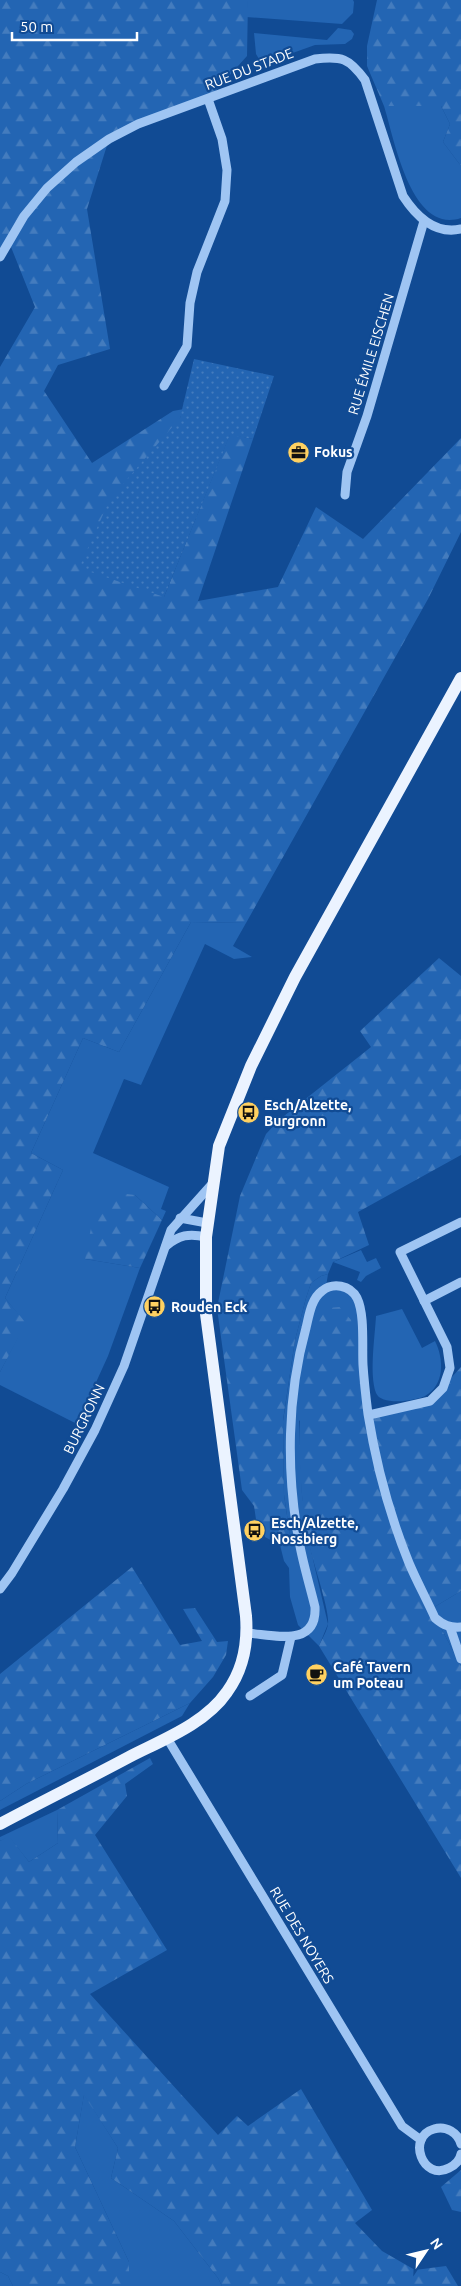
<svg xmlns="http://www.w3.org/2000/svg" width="461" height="2286" viewBox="0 0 461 2286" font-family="Ubuntu,sans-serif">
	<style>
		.grass { fill: #2365b3 }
		.forest { fill: url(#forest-firs) }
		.garden { fill: url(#garden-dots) }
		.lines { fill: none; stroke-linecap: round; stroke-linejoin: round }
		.minor { stroke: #9fc5f3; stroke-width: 9 }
		.major { stroke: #ebf3ff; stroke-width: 12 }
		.labels { text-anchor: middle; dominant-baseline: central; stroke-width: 4.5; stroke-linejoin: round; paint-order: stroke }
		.street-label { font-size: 14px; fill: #fff; stroke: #114b94 }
		.poi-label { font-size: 14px; font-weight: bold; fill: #fff; stroke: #114b94; text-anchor: start }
	</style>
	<defs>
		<pattern id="forest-firs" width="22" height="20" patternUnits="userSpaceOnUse" patternTransform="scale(1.25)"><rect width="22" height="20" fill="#2365b3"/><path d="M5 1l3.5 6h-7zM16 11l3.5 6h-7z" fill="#447cbe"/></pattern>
		<pattern id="garden-dots" width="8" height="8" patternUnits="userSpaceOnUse" patternTransform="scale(1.25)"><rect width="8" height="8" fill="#2365b3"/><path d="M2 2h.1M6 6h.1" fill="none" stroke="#447cbe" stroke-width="1.8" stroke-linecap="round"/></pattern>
	</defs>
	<rect width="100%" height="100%" fill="#114b94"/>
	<g class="grass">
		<path d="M248,0h105l1,2 -1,11 -11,11 -96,-7z"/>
		<path d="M338,28l13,2 3,4 -2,5 -7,5 -30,1 -53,19 -6,-10 -2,-21 73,7z"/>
		<path d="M384,106h57l9,18 -7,18 18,24v52c-50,17 -67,-80 -77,-112z"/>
		<path d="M191,922l55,1 -13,23 19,11 -18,2 -29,-15 -64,141 -17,-6 -31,74 76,34 -8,22 5,2 -4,9 -27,-25 -50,64 55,9 -32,88 -31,68 -77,-39v-13l25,-49 -20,-25 58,-128 -32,-17 52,-115 36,14z"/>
		<path d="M361,1250l6,12 9,-4 5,10 -15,8 -5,6 -4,-2 3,-8 -27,-10z"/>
		<path d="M328,1274l-2,13 11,-2 19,11 7,70 -64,55 3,73 6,44 20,86 -9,22 -21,-21 -8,-28 -1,-29 -5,-7 -4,-16 11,-2 -7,-48 -1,-74 12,-81 11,-42 5,-15 10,-7z"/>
		<path d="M402,1309l20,39 13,-7c9,18 10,44 -10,55 -10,5 -44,10 -49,-3 -7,-19 -1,-57 0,-77z"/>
		<path d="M461,1591v75l-30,-57z"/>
		<path d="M190,1703l-8,13 -182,94v-9l26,-17z"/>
		<path d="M57,1810l1,33 -29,19 -20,-25 -9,4v-4z"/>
		<path d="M84,2094l34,54 -7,30 63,43 44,57 4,8h-93v-24l-54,-115z"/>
		<path d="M0,2272l8,4 5,10h-13z"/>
	</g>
	<g class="forest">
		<path d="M0,0h248l-1,56 -39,43 -99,40 -22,70 23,140 -52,16 -14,26 48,72 81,-52 11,-2 -4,9 -16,179 66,-163 23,5 -55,162 80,-14 38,-80 47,32 98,-101v94l-33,67 -182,324 -55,-1 -72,130 -36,-14 -52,115 32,17 -58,128 21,25 -26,49v-1005l35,-60 -26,-65 -9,15z"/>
		<path d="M377,0h84v166l-18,-24 7,-18 -9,-18h-57l-17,-40v-20z"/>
		<path d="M439,958l22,18v179l-103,57 11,33 -36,17 -5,12 -7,2 -10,7 -5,15 -11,42 -12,80 1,75 7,48 -11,2 -15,-8 -2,-12 -6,1 -3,-20 -12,-16 -25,-182 23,-112 26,-62 13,-14 92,-73 -11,-16z"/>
		<path d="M118,1193l17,2 27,25 -22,48 -55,-9 6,-31z"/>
		<path d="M340,1307l11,13 18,95 61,-14 31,-34v224l-30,18 30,57v212l-142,-232c3,-7 8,-15 9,-22 2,-15 -17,-66 -20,-85 -11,-54 -17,-190 20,-231z"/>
		<path d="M132,1567l48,78 22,-4 -19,-32 12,-1 22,34 11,-1 -2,14 -13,22 -23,26 -164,81 -26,17v-127z"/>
		<path d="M150,1758l3,6 -28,20 2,12 -32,39 72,115 -77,44 128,141 19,-19 11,10 53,-37 71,121 -17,13 27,28 33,19 31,-4 12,20h-236l-4,-8 -44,-57 -63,-43 7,-30 -34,-53 -9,52 54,115v24h-116l-5,-10 -8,-4v-431l9,-5 20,26 29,-19 -1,-33z"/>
		<path d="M461,2170v42l-9,-2 -11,-23z"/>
	</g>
	<path class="garden" d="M194,359l80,17 -21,63 -23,-4 -66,162 -85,-29 31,-69 70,-81z"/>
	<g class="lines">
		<g class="minor">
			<path d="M0,257l24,-41 23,-28 29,-26 33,-23 29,-15 177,-65c27,-3 34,-1 50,21l38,116c13,20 32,39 58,33"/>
			<path d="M164,386l23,-40 3,-43 7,-31 28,-71 2,-31 -5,-31 -14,-40"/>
			<path d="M345,495l2,-23 20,-56 57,-195"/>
			<path d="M180,1218l27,5"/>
			<path d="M166,1246c13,-11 23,-13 40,-9"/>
			<path d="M424,1301l37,-19"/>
			<path d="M369,1415l61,-14 13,-13 7,-20 -3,-21 -47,-95 61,-30"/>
			<path d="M0,1589l12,-16 51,-84 32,-59 29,-64 47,-136 42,-47"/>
			<path d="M450,1627l11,32"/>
			<path d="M247,1633c27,2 70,15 68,-26 -5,-21 -12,-43 -16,-66 -13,-69 -12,-145 7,-213 3,-12 5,-29 16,-37 11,-9 28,-6 35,7 8,16 5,49 6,67 1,16 3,33 5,49 8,50 22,102 41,149 8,19 18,37 26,55 8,7 15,10 26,9"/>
			<path d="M250,1696l32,-21 9,-38"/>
			<path d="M167,1738l235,388 19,14"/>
			<path d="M461,2144c-3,-11 -15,-19 -27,-15 -28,8 -11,53 15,39 6,-3 11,-8 12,-14"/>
		</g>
		<path class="major" d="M0,1824c43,-23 86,-44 129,-67 33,-17 76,-33 98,-65 16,-22 21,-50 19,-76l-40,-302v-77l13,-91 32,-80 44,-89 166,-299"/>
	</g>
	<defs>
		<symbol id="office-disc" viewBox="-11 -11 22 22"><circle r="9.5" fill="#ffd161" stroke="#114b94"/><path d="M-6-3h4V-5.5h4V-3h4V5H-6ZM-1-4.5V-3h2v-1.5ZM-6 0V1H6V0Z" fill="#111"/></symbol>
		<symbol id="bus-disc" viewBox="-11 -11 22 22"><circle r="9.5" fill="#ffd161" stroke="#114b94"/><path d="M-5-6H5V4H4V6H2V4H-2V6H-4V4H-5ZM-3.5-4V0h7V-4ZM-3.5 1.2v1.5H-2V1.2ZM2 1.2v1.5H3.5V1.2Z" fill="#111"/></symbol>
		<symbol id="cafe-disc" viewBox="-11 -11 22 22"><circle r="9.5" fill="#ffd161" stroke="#114b94"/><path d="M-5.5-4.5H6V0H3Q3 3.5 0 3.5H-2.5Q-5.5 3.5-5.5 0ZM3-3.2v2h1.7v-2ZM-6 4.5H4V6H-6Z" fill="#111"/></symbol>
	</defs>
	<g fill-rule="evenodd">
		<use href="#office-disc" x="286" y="440" width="25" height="25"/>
		<use href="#bus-disc" x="236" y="1100" width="25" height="25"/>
		<use href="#bus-disc" x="142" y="1294" width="25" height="25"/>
		<use href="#bus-disc" x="242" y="1518" width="25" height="25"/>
		<use href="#cafe-disc" x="304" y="1662" width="25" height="25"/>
	</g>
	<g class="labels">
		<g class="street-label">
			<text transform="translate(249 69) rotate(-21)">RUE DU STADE</text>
			<text transform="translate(371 354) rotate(-73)">RUE ÉMILE EISCHEN</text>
			<text transform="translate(84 1419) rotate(-64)">BURGRONN</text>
			<text transform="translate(302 1935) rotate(59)">RUE DES NOYERS</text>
		</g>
		<g class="poi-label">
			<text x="314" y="452">Fokus</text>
			<text x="264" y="1105">Esch/Alzette,<tspan x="264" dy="16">Burgronn</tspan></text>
			<text x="171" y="1307">Rouden Eck</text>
			<text x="271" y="1523">Esch/Alzette,<tspan x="271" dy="16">Nossbierg</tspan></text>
			<text x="333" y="1667">Café Tavern<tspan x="333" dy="16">um Poteau</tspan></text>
		</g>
	</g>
	<g transform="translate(426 2251) rotate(55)" stroke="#114b94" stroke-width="4" paint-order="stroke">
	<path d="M0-4L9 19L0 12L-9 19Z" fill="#ffffff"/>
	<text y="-8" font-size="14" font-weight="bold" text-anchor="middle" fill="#ffffff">N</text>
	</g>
	<path d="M12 32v8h125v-8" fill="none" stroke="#ffffff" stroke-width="2.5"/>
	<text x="20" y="32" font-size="15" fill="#ffffff" stroke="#114b94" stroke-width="4" paint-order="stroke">50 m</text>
</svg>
